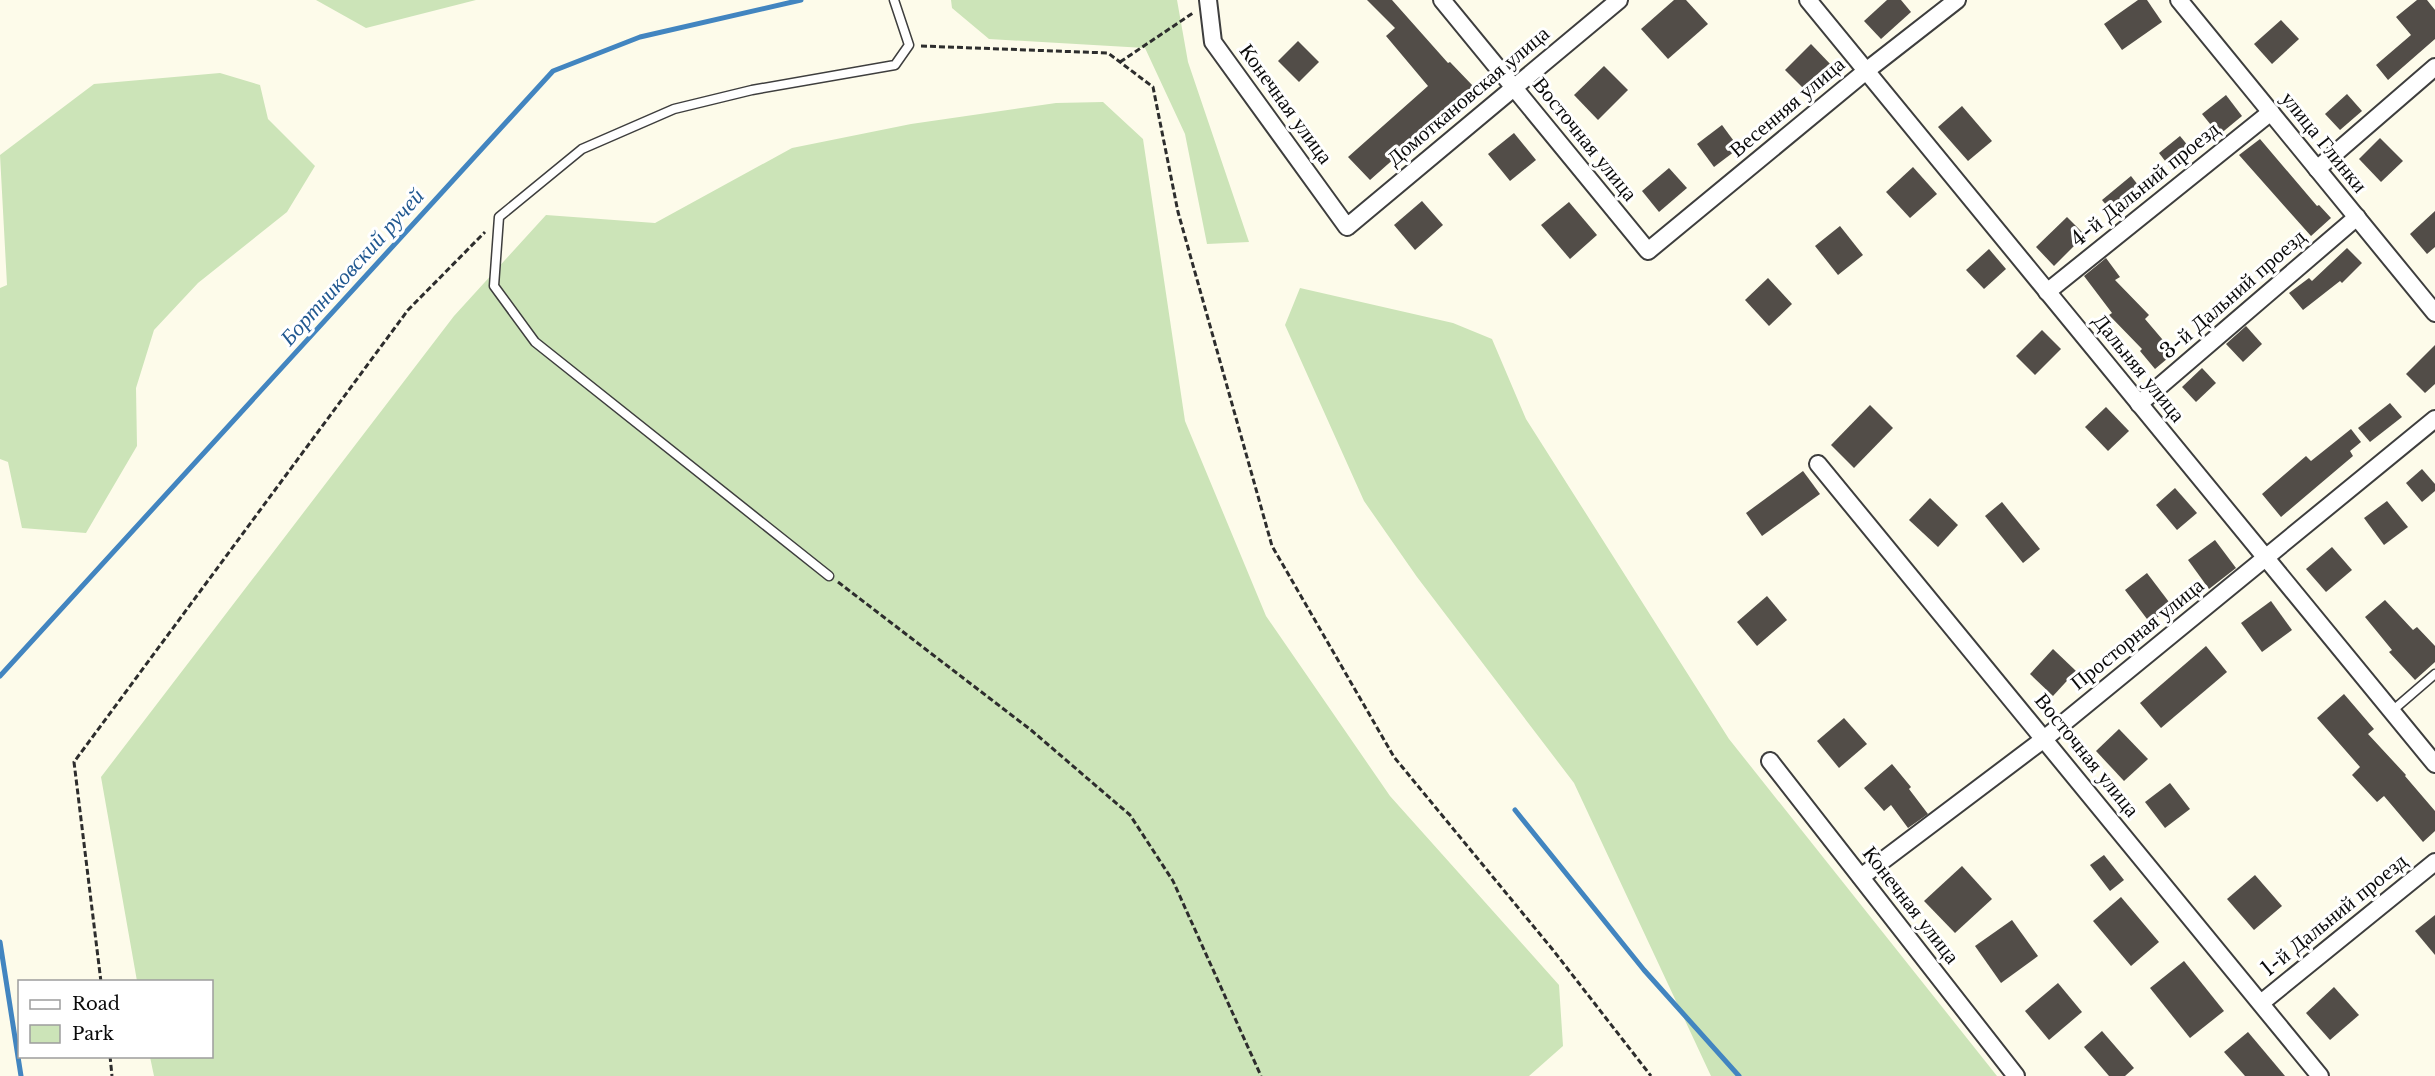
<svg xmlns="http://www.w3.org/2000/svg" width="2435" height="1076" viewBox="0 0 2435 1076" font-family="'Libre Baskerville',serif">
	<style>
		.green { fill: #cce4b8 }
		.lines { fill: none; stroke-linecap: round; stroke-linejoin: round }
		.stream { stroke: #4285c0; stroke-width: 5 }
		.building { fill: #524d48 }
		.service-casing { stroke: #3e3e3e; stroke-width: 11 }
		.minor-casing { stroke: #3e3e3e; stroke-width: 20 }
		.path { stroke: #2d2d2d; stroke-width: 3; stroke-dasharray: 6 3; stroke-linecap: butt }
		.service { stroke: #fff; stroke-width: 8 }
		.minor { stroke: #fff; stroke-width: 16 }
		.labels { text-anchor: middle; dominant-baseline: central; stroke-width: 6; stroke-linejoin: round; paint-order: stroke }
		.street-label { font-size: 21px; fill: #0b0b0b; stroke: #fff }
		.water-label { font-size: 22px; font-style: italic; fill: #215890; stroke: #fff }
	</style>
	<rect width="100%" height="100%" fill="#fdfbea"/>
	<g class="green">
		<path d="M316,0h160l-110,28z"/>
		<path d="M951,0h226l11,62 61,180 -42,2 -22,-110 -40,-86 -156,-9 -37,-31z"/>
		<path d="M220,73l40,12 8,34 47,47 -28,46 -89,71 -44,47 -18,58 1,58 -51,87 -64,-5 -14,-66 -8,-3v-171l7,-3 -7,-130 94,-71z"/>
		<path d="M1103,102l40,37 42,282 81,195 124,180 169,189 4,61 -34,30h-1375l-4,-19 62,-1v-74l-75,-1 -36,-204 353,-461 92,-101 109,8 137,-75 119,-24 145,-21z"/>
		<path d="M1300,288l153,35 39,16 34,80 203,320 268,337h-286l-137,-293 -157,-206 -53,-76 -79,-176z"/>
	</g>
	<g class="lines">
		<g class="stream">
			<path d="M0,676l553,-605 87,-34 161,-37"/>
			<path d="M1515,810l129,160 95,106"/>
			<path d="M0,942l21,134"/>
		</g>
	</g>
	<g class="building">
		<path d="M1367,0h25l56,63 2,-1 23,24 -43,39 3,4 -26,22 -2,-2 -35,31 -22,-23 80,-71 -42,-50 9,-8z"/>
		<path d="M1674,0h12l22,24 -40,35 -27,-30z"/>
		<path d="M1887,0h14l10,12 -30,27 -17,-18z"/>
		<path d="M2138,0h9l15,22 -40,28 -18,-26z"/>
		<path d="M2417,0h10l8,10v29l-47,41 -12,-15 35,-30 -15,-18z"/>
		<path d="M2281,20l18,19 -27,25 -18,-20z"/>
		<path d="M1298,41l21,21 -20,20 -21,-21z"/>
		<path d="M1811,44l23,24 -26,25 -23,-23z"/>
		<path d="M1604,66l24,24 -30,30 -24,-25z"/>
		<path d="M2347,94l15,17 -22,19 -15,-16z"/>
		<path d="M2226,95l16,21 -23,19 -17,-21z"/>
		<path d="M1962,106l30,35 -24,20 -30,-34z"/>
		<path d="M1722,125l17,23 -25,19 -17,-23z"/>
		<path d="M1514,133l22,27 -26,21 -22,-27z"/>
		<path d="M2180,136l14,17 -22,17 -13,-17z"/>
		<path d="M2380,138l23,23 -22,21 -22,-23z"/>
		<path d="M2260,139l57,67 2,-1 12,13 -20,18 -72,-81z"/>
		<path d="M1913,167l24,27 -27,24 -24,-26z"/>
		<path d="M1669,168l18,20 -28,24 -17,-21z"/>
		<path d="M2131,176l14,18 -29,23 -14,-17z"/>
		<path d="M1422,201l21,24 -28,25 -21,-25z"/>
		<path d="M1569,202l28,33 -27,24 -29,-34z"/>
		<path d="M2435,211v36l-8,7 -17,-20z"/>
		<path d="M2067,217l18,18 -31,31 -18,-19z"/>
		<path d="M1840,226l23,29 -25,20 -23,-29z"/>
		<path d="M2347,248l15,15 -20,20 -2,-2 -37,29 -14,-17 20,-15 3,3z"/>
		<path d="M1989,249l17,20 -22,20 -18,-19z"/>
		<path d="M2106,258l14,19 -5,3 34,35 -4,4 29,34 -19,16 -15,-18 2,-2 -33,-34 3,-2 -28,-37z"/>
		<path d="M1768,278l24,26 -23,22 -24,-26z"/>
		<path d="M2246,326l16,18 -19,18 -17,-18z"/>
		<path d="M2042,330l19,19 -26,26 -19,-19z"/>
		<path d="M2435,345v39l-10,9 -19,-19z"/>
		<path d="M2202,368l14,15 -20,19 -14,-15z"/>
		<path d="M2390,403l12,14 -32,25 -12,-14z"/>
		<path d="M1870,405l23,23 -39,40 -23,-23z"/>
		<path d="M2106,407l23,24 -21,20 -23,-24z"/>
		<path d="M2351,429l10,13 -11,9 3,5 -72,61 -19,-23 44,-38 5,5z"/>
		<path d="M2422,469l13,15v7l-13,11 -16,-19z"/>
		<path d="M1803,471l17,23 -58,42 -16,-23z"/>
		<path d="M2175,488l22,25 -20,17 -21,-25z"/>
		<path d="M1930,498l28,27 -20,22 -29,-27z"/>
		<path d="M2387,501l21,26 -24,18 -20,-27z"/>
		<path d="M2002,502l38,47 -17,14 -38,-47z"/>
		<path d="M2215,540l21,28 -27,21 -21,-29z"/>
		<path d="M2332,547l20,23 -26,22 -20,-23z"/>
		<path d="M2147,573l25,33 -22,17 -25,-33z"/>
		<path d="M1767,596l20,24 -30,26 -20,-24z"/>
		<path d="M2385,600l28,30 4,-3 18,19v16l-20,18 -26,-28 3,-2 -27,-33z"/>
		<path d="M2271,601l21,29 -30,22 -21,-29z"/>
		<path d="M2206,646l21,26 -66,56 -21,-25z"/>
		<path d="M2053,649l23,22 -23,25 -23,-22z"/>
		<path d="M2344,694l30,35 -6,5 38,41 -1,1 30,35v20l-12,11 -39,-46 -7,6 -25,-27 8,-8 -43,-49z"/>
		<path d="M1844,718l23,26 -28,24 -22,-27z"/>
		<path d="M2119,729l29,30 -24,22 -28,-30z"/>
		<path d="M1892,764l19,23 -2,2 19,25 -20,14 -17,-23 -7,6 -20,-23z"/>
		<path d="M2170,783l20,26 -25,19 -20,-26z"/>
		<path d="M2104,855l20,25 -14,11 -20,-26z"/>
		<path d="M1962,866l30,33 -37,34 -31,-32z"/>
		<path d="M2255,875l27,31 -28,24 -27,-31z"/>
		<path d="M2121,897l38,45 -28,24 -38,-45z"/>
		<path d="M2435,915v40l-20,-24z"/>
		<path d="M2012,920l26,36 -37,27 -26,-37z"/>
		<path d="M2184,961l40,50 -34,27 -40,-50z"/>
		<path d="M2058,983l24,29 -33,28 -24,-29z"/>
		<path d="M2334,987l25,28 -29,25 -24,-27z"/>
		<path d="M2102,1031l32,37 -9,8h-16l-25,-29z"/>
		<path d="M2248,1032l37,44h-40l-21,-24z"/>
	</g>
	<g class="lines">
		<defs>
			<g id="service">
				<path d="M829,576l-294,-234 -41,-56 5,-69 83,-68 92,-40 78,-19 143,-25 14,-20 -15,-45"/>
				<path d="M2392,711l43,-37"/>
			</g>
			<g id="minor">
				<path d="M1208,0l5,42 134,185 272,-227"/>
				<path d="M1442,0l206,251 218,-180 91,-71"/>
				<path d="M1808,0l627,764"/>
				<path d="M2179,0l256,313"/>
				<path d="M2317,169l118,-102"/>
				<path d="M2047,292l224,-180"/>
				<path d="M2139,404l218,-187"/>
				<path d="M1818,464l502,612"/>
				<path d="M1770,761l246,315"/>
				<path d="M1861,877l183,-138 391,-320"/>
				<path d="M2261,1003l174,-141"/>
			</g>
		</defs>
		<use href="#service" class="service-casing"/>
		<use href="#minor" class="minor-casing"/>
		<g class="path">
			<path d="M921,46l187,7 45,34 25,125 94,334 122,211 159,193 98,126"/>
			<path d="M1120,62l73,-49"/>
			<path d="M838,582l193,148 99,85 43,66 88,195"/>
			<path d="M101,982l-27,-220 334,-452 77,-78"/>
			<path d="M110,1056l2,20"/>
		</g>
		<use href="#service" class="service"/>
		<use href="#minor" class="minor"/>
	</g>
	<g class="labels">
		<g class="street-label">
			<text transform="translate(1468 96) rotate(-40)">Домоткановская улица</text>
			<text transform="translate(1286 104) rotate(54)">Конечная улица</text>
			<text transform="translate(1787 107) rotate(-40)">Весенняя улица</text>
			<text transform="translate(1585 139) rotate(51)">Восточная улица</text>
			<text transform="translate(2324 142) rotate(51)">улица Глинки</text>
			<text transform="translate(2145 184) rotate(-39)">4-й Дальний проезд</text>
			<text transform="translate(2233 294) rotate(-41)">3-й Дальний проезд</text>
			<text transform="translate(2139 368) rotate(51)">Дальняя улица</text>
			<text transform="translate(2137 634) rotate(-39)">Просторная улица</text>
			<text transform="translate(2087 755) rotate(51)">Восточная улица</text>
			<text transform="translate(1911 905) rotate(52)">Конечная улица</text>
			<text transform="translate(2334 915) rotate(-39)">1-й Дальний проезд</text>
		</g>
		<g class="water-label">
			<text transform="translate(352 267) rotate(-48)">Бортниковский ручей</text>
		</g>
	</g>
	<rect x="18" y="980" width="195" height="78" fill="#ffffff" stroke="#9d9d9d" stroke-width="1.5"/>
	<rect x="30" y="1000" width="30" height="9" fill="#ffffff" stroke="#9d9d9d" stroke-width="1.5"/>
	<text x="72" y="1010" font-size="18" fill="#0b0b0b">Road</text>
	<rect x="30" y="1025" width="30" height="18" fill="#cce4b8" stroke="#9d9d9d" stroke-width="1.5"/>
	<text x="72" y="1040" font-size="18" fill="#0b0b0b">Park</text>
</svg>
